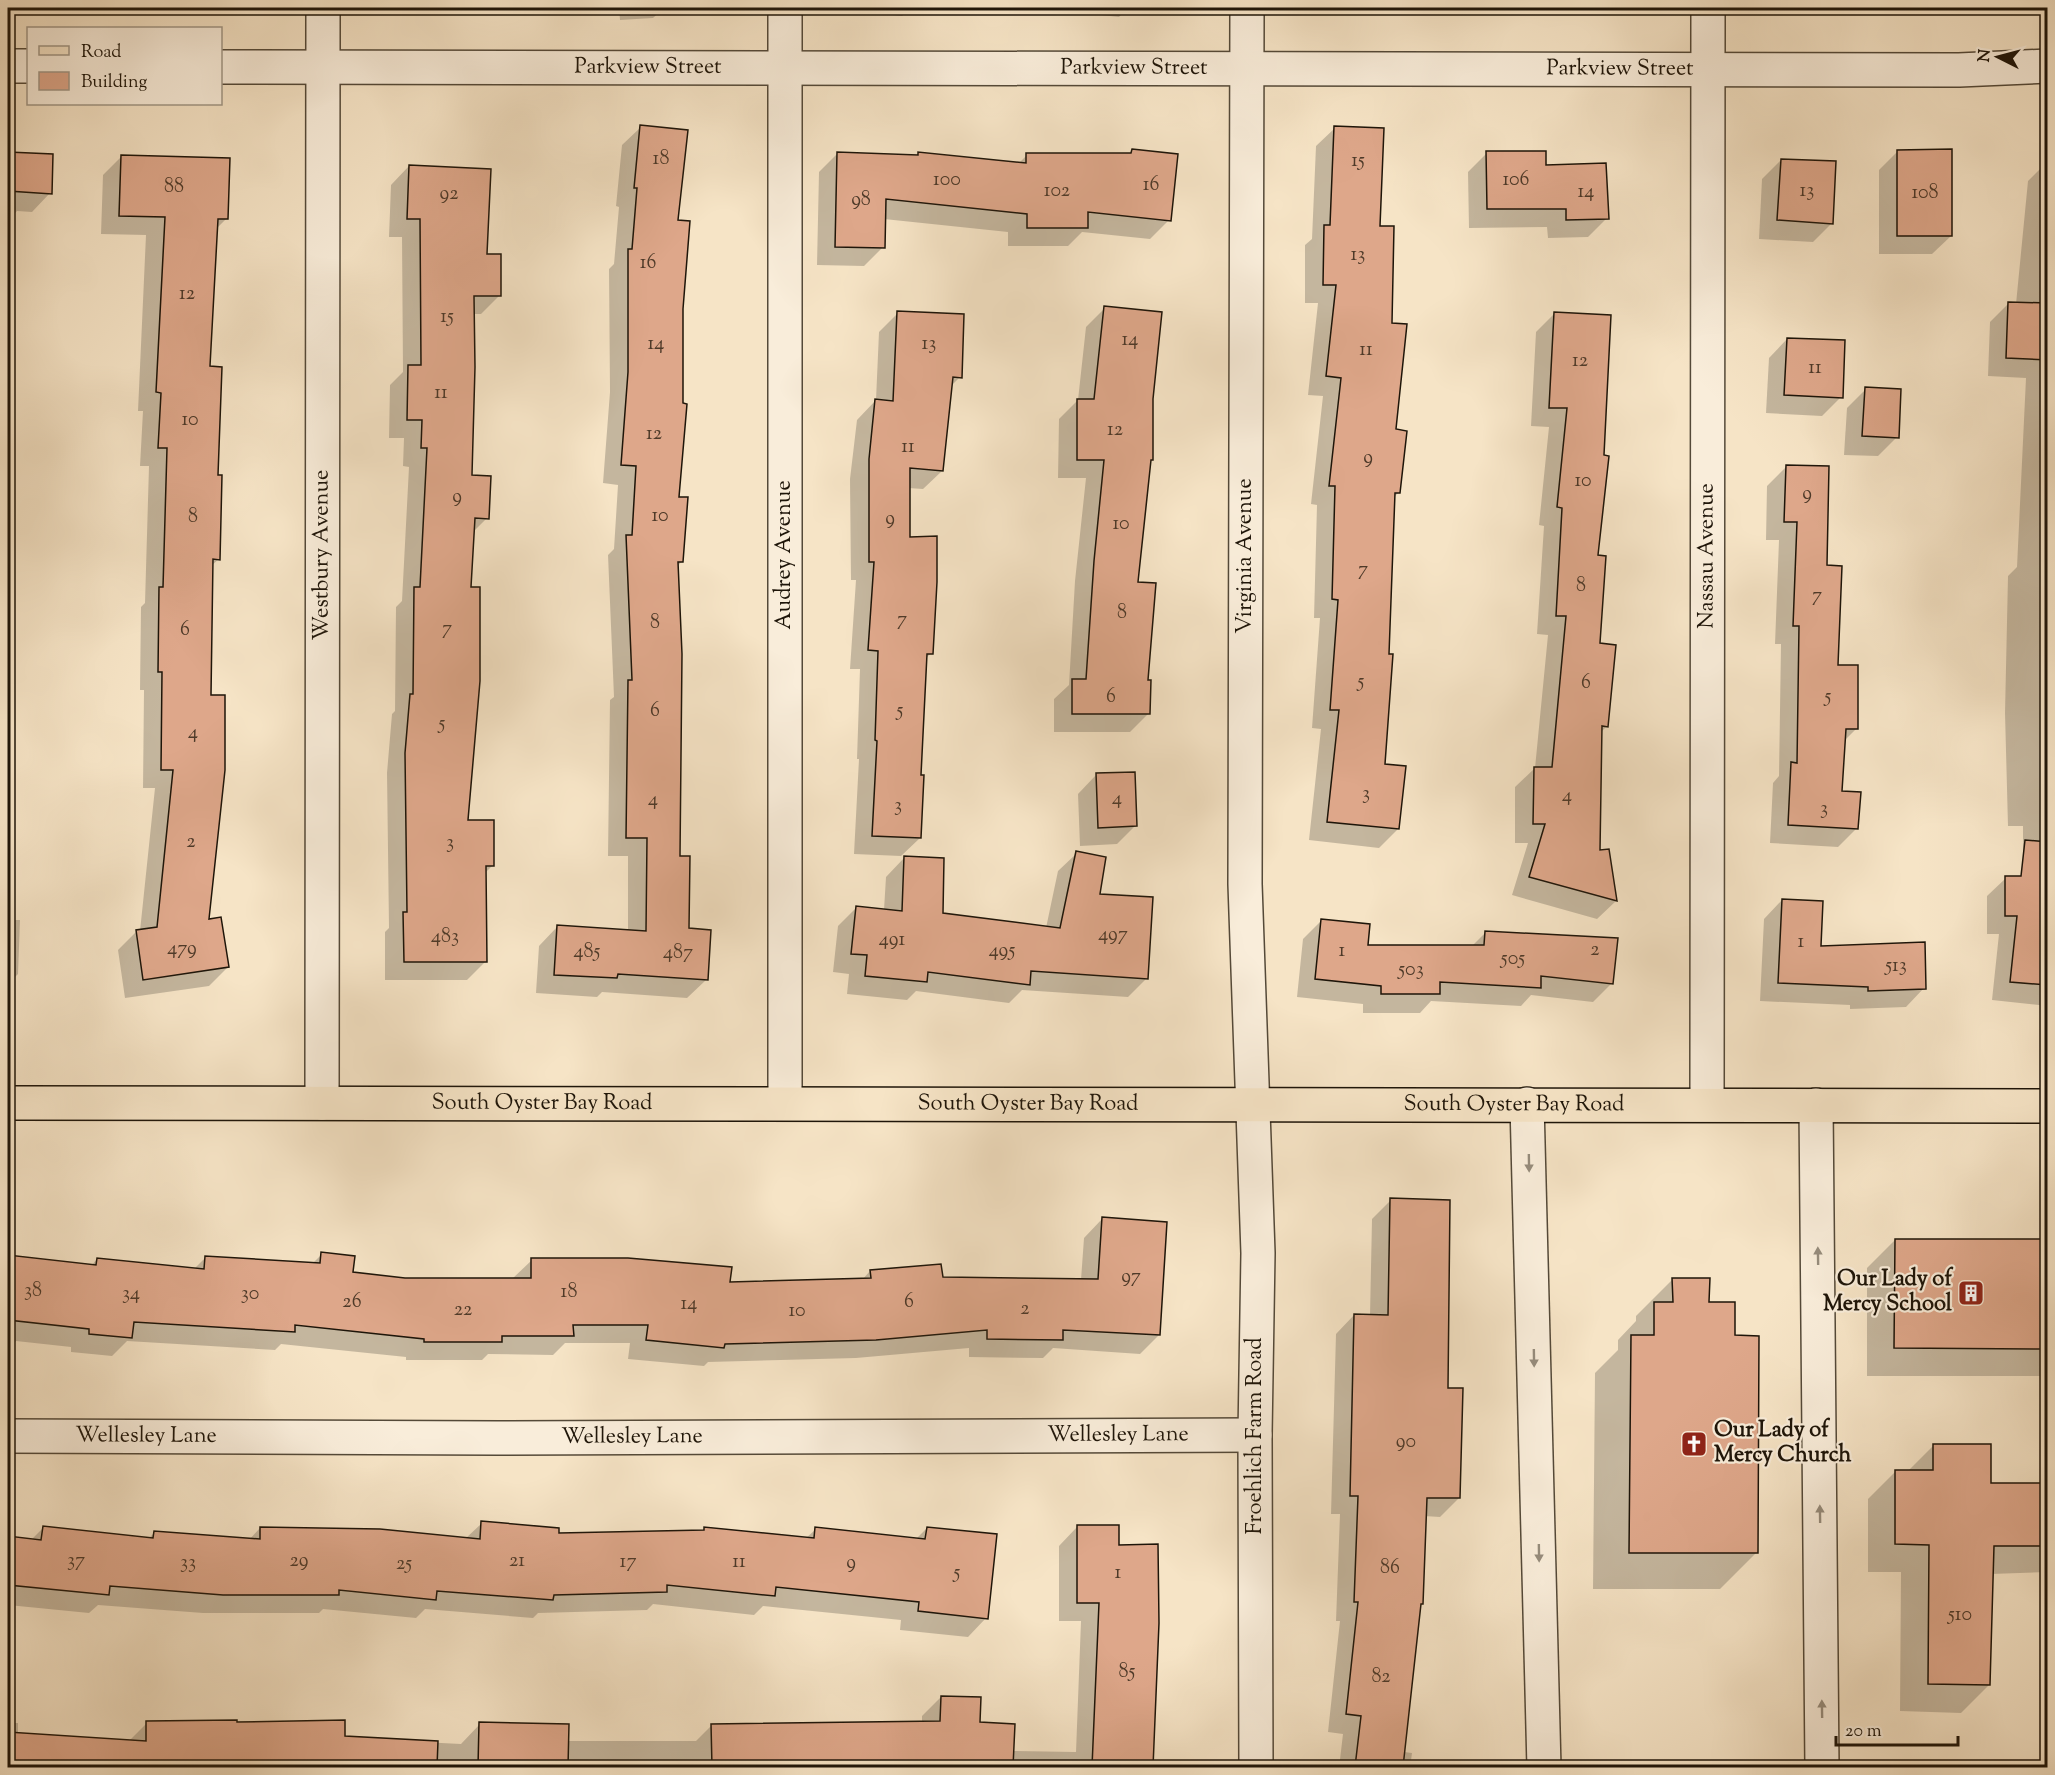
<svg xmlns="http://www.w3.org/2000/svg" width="2055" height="1775" viewBox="0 0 2055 1775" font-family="'Sorts Mill Goudy',serif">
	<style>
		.shadow { fill: #0003 }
		.building { fill: #dea78a; stroke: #1e1509; stroke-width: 1.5 }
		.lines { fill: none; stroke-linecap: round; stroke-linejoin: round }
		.minor-casing { stroke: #544938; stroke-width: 36 }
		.major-casing { stroke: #1e1509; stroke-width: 36 }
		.minor { stroke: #f9edda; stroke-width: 33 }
		.major { stroke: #f6e4c6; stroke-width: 33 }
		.oneway { fill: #968c7c }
		.labels { text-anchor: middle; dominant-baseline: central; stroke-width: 4.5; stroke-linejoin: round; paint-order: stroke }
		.number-label { font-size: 20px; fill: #4e3a29 }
		.street-label { font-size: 22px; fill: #1e1509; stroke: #f9edda }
		.poi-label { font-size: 22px; font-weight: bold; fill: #1e1509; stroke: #f9edda; text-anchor: end }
	</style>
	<rect width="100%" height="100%" fill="#f6e4c6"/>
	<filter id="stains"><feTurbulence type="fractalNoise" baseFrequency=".00333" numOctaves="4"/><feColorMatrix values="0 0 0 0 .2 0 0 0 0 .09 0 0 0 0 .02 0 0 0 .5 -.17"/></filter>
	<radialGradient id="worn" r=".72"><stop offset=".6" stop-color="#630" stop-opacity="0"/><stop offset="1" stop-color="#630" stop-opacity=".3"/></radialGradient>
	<g class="shadow">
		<path d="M619,8h45l-11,10 -33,2z"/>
		<path d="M852,8h59l-9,8 -50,-5z"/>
		<path d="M1073,8h55l-9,9 -47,-5z"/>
		<path d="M641,127l35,95 5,87 -4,189 5,63 -5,6 2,290 9,73 18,50 -19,18 -85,-6 -5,5 -61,-4 3,-47 18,-19 71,4v-75h-20l2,-156 4,-3 -6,-142 6,-6 4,-64 -15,-2 7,-91 -1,-123 5,-5 5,-57 -3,-1 6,-61z"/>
		<path d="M1335,128l44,99 11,97 9,168 -6,6 -10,268 15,63 -19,19 -70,-8 12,-111 -9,-1 8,-110h-6l3,-113 -6,-1 12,-108 -15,-1 10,-92h-13v-58l7,-6 4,-93z"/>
		<path d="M1132,151l37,69 -19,19 -68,-7 -14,14h-60v-14l-124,-13 -1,28 -19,19 -47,-1 2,-93 19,-19 78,3 3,-3 99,11 9,-9 102,-1z"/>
		<path d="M1898,151l53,85 -19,18h-53v-84z"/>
		<path d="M1487,153l58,14 62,51 -19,19 -40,1 -1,-11 -78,1 -1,-56z"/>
		<path d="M8,154l44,2 -2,37 -18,19 -15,-1 -9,10z"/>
		<path d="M122,156l104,63 -10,10 -7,139 7,108 3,83 -8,7 -3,354 20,47 -19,19 -84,12 -7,-48 19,-19h3l15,-143h-12l1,-98h-4l1,-83 4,-4 4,-137h-9l3,-55h-5l8,-176 -45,-1 2,-59z"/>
		<path d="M1781,160l51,63 -19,19 -54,-3 3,-60z"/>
		<path d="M2047,162h1v844l-56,-6 7,-66h-12v-38l19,-18h17v-52h-15l-3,-113 3,-137 9,-9 9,-189 -38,-2 2,-54 19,-19 7,1 12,-123z"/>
		<path d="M409,166l77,89 14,40 -19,19h-9l-1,163 16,41 -14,14 -4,57 -3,232 26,45 -8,8 2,87 -19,19h-82v-48l4,-4 -2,-155 5,-59 3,-3 1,-104 6,-6 7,-134 -6,-1 1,-28h-15l1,-53 13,-13 -1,-135h-13l2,-52z"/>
		<path d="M1105,308l47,91 -1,61 -2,2 -13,121 13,130 -19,19h-76v-33l15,-14 6,-104 11,-103h-28l1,-59 19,-19 8,-73z"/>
		<path d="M898,313l62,64 -10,10 -8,84 -19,18 -15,-1 1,50 22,115 -6,6 -6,118 1,61 -19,18 -47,-2 5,-95h-2l3,-90h-10l6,-89h-5l-1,-101 7,-59 19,-20 3,-68z"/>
		<path d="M1555,313l42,244 2,87 8,82 -7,7 -1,119 9,-1 8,50 -19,18 -85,-24 16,-52h-13v-56l20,-19 13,-133 -11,-1 7,-108 -5,-1 10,-98 -18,-1 5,-94z"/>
		<path d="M1787,339l54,58 -19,19 -56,-3 3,-55z"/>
		<path d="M1866,389l31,48 -19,19 -34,-1 3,-47z"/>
		<path d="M1786,467l40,100 10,99 20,63 -12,12 -3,52 16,35 -19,19 -68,-4 3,-60 6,-7 2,-132h-6l4,-104h-13l1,-54z"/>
		<path d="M1096,775l40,50 -19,19 -37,2 -2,-52z"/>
		<path d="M1077,853l70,125 -19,19 -106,-7 -13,13 -93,-12 -9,9 -60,-6 2,-20 -16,-2 5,-46 19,-19 27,3 2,-33 18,-19 37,57 105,13 12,-57z"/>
		<path d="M1782,900l37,48 105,40 -18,19 -56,2v-4l-90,-4 4,-82z"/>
		<path d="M8,920h12l-2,54 -10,10z"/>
		<path d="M1322,920l44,26h106l14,-14 126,51 -19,19 -62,-7 -10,11 -90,-5 -11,12h-57v-9l-66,-7 6,-58z"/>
		<path d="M1391,1200l55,190 13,108 -19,19 -16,-1 -5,90 -15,146 8,1 -2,15h-71l4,-34 -15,-2 12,-111h-4l4,-107h-9l5,-180 18,-19 16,1 2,-97z"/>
		<path d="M1102,1219l57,116 -19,19 -87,-6 -10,10 -74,-1v-9l-113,10 -148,4 -4,4 -76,-7 2,-16h-65l-12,12 -65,-1 -6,6h-76v-3l-125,-13 -6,6 -148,-9 -15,15 -41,-4v-5l-55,-6 -8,9v-93l83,9 6,-7 97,10 12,-12 106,7 10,-10 30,20 53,5h107l20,-19 197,24 133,-4 8,-9 71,8 140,1 3,-42z"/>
		<path d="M1895,1240h153v136h-181v-108z"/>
		<path d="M1673,1279l61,58 22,216 -36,36h-127l2,-216 23,-23v-10l18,-19v-5z"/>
		<path d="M1933,1446l56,38h59v88l-57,2 -2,111 -28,28 -61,-2 1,-139h-33v-73l28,-28h12z"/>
		<path d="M482,1523l75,12 144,-3 4,-4 100,11 11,-10 100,10 11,-11 59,90 -18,19 -68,-7 1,-10 -138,-14 -9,9 -101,-11 -6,6 -109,3 -5,5 -108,-9 -9,9 -93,-9 -4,4h-116l-105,-8 -9,8 -81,-8v-68l23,3 12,-12 105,11 6,-6 95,7 11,-12 205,11z"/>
		<path d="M1077,1527l40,19 35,208h2v14h-1146v-45h10v11l110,8 19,-19 197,15 117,6 19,-20 87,17h129l16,-16 210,-3v-6l19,-19 72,54 63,1 5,-131h-22v-75z"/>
	</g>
	<g class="building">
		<path d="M640,125l48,5 -10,90 12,1 -7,88v94l4,1 -8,93h9l-5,65h-5l4,92 -2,202h10l-1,72 22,2 -3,50 -90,-6 -1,4 -63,-3 3,-50 89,6 1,-93h-21l2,-158h4l-6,-145h6l4,-69 -15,-1 7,-93v-123h4l5,-61h-3z"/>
		<path d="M1334,126l50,2 -4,98h14l-2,97 15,1 -11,105 11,2 -7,62h-5l-6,161h4l-8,110 21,2 -7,63 -72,-7 12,-112h-9l8,-110 -6,-1 3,-113h-6l12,-108 -15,-2 10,-91h-13l1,-60h6z"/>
		<path d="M1132,149l46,5 -7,67 -83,-9v16h-61v-14l-141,-15 -1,49 -50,-1 2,-95 81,3v-3l108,11v-10h105z"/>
		<path d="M1952,149v87h-55v-86z"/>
		<path d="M1486,151h60v14l60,-2 3,56 -43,1v-11h-79z"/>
		<path d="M8,152l45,2 -1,40 -44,-3z"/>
		<path d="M121,155l109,3 -2,61h-10l-8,147 12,1 -4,108h4l-2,85 -7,-1 -2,136h14v75l-16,149 12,-2 8,50 -86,13 -7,-50 21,-3 16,-157h-12l1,-98h-4l1,-85h4l4,-139h-9l3,-55 -5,-1 9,-175 -46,-1z"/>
		<path d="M1781,159l55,2 -3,63 -56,-4z"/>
		<path d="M409,165l82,4 -4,85h14v42h-27l1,71 -3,108 19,1 -2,43 -14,-1 -4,69h9v94l-12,139h26v46h-8l1,96h-83l-1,-50h4l-2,-159 5,-59h3l1,-107h6l7,-139h-6l1,-28h-15l1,-55h13l-1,-146h-13z"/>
		<path d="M2008,302l40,1v57l-42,-2z"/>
		<path d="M1104,306l58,6 -9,87v61h-2l-13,122 18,1 -8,97h3l-1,34h-78v-35h14l8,-118 10,-101h-27v-61h17z"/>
		<path d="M897,311l67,3 -2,64 -9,-1 -10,94 -33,-3v69l27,-1v46l-4,72h-6l-6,121h3l-3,63 -49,-2 5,-95 -2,-1 3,-89 -10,-1 6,-88h-5v-103l6,-60 18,2z"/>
		<path d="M1554,312l57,3 -7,140 5,1 -11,99 8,1 -6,87 16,2 -8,82 -6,-1 -2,124 9,-1 8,52 -88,-24 16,-53h-12l1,-57h18l14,-151h-10l6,-108 -5,-1 10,-99h-18z"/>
		<path d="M1787,338l58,2 -2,58 -59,-3z"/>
		<path d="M1865,387l36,2 -2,49 -37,-2z"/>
		<path d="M1786,465l43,1 -2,99 15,1 -4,99h20v64h-12l-4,62 19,1 -3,37 -70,-4 3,-63 6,1 2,-137h-6l4,-104h-13z"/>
		<path d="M1135,772l2,54 -39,2 -2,-55z"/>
		<path d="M2025,840l23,2v143l-38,-3 7,-66h-12v-40h16z"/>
		<path d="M1076,851l30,6 -6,37 53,3 -5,82 -117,-8 -1,14 -102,-13 -1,10 -62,-6 2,-21 -16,-1 5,-48 46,5 2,-55 40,2 -1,55 117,15z"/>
		<path d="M1782,899l41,2 -2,45 104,-4 1,47 -58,2v-4l-90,-4z"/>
		<path d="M1321,919l49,5 -2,21h116l1,-14 133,7 -5,46 -72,-8v12l-101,-6v12h-59v-8l-66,-7z"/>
		<path d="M1390,1198l60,2 -2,188h15l-3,110h-33l-4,106h-2l-18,163h-48l6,-51 -15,-2 12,-112h-4l4,-106h-8l4,-182 34,1z"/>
		<path d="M1102,1217l65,5 -7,113 -97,-5v10l-76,-1v-9l-111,10 -151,4 -1,4 -78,-8 2,-15h-75l1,11h-72v6h-78v-3l-129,-14v7l-161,-10 -2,16 -43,-4v-5l-81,-9v-65l88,10 1,-7 107,11 1,-13 115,7 1,-11 34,4 -2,16 52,6h126v-20h97l104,9 -2,15 141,-4 -1,-8 71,-6 2,13 155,2z"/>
		<path d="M1895,1239h153v110l-154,-1z"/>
		<path d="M1672,1278h38l-1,24h26v33l24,1 -1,217h-129l2,-218h23v-33h19z"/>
		<path d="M1933,1444h58v39h57v63h-54l-4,139 -62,-1 1,-139 -34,-1v-74h38z"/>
		<path d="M481,1521l78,7v5l145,-3v-3l110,11 1,-11 110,12 2,-12 70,7 -9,85 -70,-8 1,-9 -143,-15 -1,9 -108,-11v7l-113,3 -1,5 -116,-9 -1,9 -97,-10v5h-116l-113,-9 -1,9 -101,-10v-49l33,4 2,-14 110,12 1,-7 106,8v-12l120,2 100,10z"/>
		<path d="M1077,1525h42v20l39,-1 1,79 -6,144h-61l7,-164h-22z"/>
		<path d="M941,1696l40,1 -1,25 35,2 -2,43h-301l-1,-43 229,-3z"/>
		<path d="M237,1720v2l108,-2v16l93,5 -1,26h-429v-35l138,9v-20z"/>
		<path d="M479,1722l90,2 -1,43h-90z"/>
	</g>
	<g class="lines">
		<defs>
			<g id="minor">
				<path d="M1247,8l-2,876 13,369 -3,182 1,333"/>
				<path d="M8,66h20"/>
				<path id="s1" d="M220,67l1739,3 89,-4"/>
				<path id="s2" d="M322,1103l1,-1095"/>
				<path d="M785,1103v-1095"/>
				<path d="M1527,1104l17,664"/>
				<path id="s3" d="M1707,1104l1,-1096"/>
				<path d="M1816,1105l6,663"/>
				<path id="s4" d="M8,1436l489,2 758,-3"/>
			</g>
			<g id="major">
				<path id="s5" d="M8,1103l2040,3"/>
			</g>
		</defs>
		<use href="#minor" class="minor-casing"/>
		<use href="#major" class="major-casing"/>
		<use href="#minor" class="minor"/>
		<use href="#major" class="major"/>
	</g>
	<defs><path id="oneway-solid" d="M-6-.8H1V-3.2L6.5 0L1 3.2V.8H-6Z" transform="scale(1.5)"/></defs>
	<g class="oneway">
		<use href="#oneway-solid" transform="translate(1529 1163) rotate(89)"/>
		<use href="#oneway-solid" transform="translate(1818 1256) rotate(-91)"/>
		<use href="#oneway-solid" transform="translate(1534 1358) rotate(89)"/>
		<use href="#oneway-solid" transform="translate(1820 1514) rotate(-91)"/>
		<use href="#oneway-solid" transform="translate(1539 1553) rotate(89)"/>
		<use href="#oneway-solid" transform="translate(1822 1709) rotate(-91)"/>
	</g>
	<defs>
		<symbol id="building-square" viewBox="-11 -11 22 22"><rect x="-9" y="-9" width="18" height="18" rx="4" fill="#8f2418" stroke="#f9edda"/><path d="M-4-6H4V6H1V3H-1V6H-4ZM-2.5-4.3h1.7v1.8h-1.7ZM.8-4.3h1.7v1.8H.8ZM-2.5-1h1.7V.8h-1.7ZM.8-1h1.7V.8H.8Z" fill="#fff"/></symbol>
		<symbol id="church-square" viewBox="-11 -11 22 22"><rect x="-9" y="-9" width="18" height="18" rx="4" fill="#8f2418" stroke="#f9edda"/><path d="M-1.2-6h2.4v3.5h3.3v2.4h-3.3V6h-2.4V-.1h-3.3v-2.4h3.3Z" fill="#fff"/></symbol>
	</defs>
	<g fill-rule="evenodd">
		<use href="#building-square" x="1956" y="1278" width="30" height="30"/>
		<use href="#church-square" x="1679" y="1429" width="30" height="30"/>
	</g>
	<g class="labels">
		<g class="number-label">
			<text x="661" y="159">18</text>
			<text x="1358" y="161">15</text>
			<text x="947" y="180">100</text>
			<text x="1516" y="180">106</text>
			<text x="1151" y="185">16</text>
			<text x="174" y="187">88</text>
			<text x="1057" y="191">102</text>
			<text x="1807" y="191">13</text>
			<text x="1586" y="192">14</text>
			<text x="1925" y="193">108</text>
			<text x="449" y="194">92</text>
			<text x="861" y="200">98</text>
			<text x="1358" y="255">13</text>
			<text x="648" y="263">16</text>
			<text x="187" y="294">12</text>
			<text x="447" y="317">15</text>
			<text x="1130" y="340">14</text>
			<text x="656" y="344">14</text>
			<text x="929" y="344">13</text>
			<text x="1366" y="350">11</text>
			<text x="1580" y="361">12</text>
			<text x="1815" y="368">11</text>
			<text x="441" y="393">11</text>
			<text x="190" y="420">10</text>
			<text x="1115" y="430">12</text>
			<text x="654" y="434">12</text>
			<text x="908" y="447">11</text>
			<text x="1368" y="458">9</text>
			<text x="1583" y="481">10</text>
			<text x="1807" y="494">9</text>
			<text x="457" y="497">9</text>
			<text x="660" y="516">10</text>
			<text x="193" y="517">8</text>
			<text x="890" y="519">9</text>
			<text x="1121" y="524">10</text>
			<text x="1363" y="570">7</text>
			<text x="1581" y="586">8</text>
			<text x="1817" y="596">7</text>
			<text x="1122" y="613">8</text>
			<text x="902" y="620">7</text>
			<text x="655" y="623">8</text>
			<text x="447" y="629">7</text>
			<text x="185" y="630">6</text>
			<text x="1361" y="682">5</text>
			<text x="1586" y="683">6</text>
			<text x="1111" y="697">6</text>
			<text x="1828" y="697">5</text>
			<text x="655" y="711">6</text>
			<text x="900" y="711">5</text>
			<text x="442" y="724">5</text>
			<text x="193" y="733">4</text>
			<text x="1366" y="794">3</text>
			<text x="1567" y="796">4</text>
			<text x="1117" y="799">4</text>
			<text x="653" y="800">4</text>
			<text x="898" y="806">3</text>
			<text x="1824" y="809">3</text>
			<text x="191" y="842">2</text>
			<text x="450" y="843">3</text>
			<text x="1113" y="935">497</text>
			<text x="445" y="937">483</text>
			<text x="892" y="940">491</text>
			<text x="1801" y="942">1</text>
			<text x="182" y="949">479</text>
			<text x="1595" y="950">2</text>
			<text x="1002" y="951">495</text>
			<text x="1342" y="951">1</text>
			<text x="587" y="952">485</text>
			<text x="678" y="953">487</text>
			<text x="1513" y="959">505</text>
			<text x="1896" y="966">513</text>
			<text x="1411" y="970">503</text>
			<text x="1131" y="1277">97</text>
			<text x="33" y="1291">38</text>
			<text x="569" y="1292">18</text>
			<text x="131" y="1294">34</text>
			<text x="250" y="1294">30</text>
			<text x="352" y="1302">26</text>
			<text x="909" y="1302">6</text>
			<text x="689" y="1304">14</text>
			<text x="1025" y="1309">2</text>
			<text x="463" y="1310">22</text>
			<text x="797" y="1311">10</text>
			<text x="1406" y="1442">90</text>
			<text x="76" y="1561">37</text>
			<text x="299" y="1561">29</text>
			<text x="517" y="1561">21</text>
			<text x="628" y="1562">17</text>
			<text x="739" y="1562">11</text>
			<text x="188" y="1563">33</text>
			<text x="851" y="1563">9</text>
			<text x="404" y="1564">25</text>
			<text x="1390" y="1568">86</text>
			<text x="957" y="1573">5</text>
			<text x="1118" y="1573">1</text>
			<text x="1960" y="1615">510</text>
			<text x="1127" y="1672">85</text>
			<text x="1381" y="1677">82</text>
		</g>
		<g class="street-label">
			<text stroke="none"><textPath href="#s1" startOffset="428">Parkview Street</textPath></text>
			<text stroke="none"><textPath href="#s1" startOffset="914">Parkview Street</textPath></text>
			<text stroke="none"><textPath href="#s1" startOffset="1400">Parkview Street</textPath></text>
			<text stroke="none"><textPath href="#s2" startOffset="548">Westbury Avenue</textPath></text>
			<text transform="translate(785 555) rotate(-90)">Audrey Avenue</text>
			<text transform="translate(1246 556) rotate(-90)">Virginia Avenue</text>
			<text stroke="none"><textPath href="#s3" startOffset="548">Nassau Avenue</textPath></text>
			<text stroke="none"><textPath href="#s5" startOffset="534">South Oyster Bay Road</textPath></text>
			<text stroke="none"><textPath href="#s5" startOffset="1020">South Oyster Bay Road</textPath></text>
			<text stroke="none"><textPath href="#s5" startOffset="1506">South Oyster Bay Road</textPath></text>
			<text stroke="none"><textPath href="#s4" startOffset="1110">Wellesley Lane</textPath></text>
			<text stroke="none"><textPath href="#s4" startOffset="138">Wellesley Lane</textPath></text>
			<text transform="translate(1256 1436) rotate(-90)">Froehlich Farm Road</text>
			<text stroke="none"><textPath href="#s4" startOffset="624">Wellesley Lane</textPath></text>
		</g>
		<g class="poi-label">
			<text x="1952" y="1280">Our Lady of<tspan x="1952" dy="25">Mercy School</tspan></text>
			<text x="1714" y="1431" text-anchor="start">Our Lady of<tspan x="1714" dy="25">Mercy Church</tspan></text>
		</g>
	</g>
	<rect width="2055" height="1775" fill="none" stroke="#f6e4c6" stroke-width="30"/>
	<rect x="9" y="9" width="2037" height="1757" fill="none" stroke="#1e1509" stroke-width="3"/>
	<rect x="15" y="15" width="2025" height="1745" fill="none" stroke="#1e1509" stroke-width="1.5"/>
	<rect x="27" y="27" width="195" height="78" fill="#f9edda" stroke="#a19786" stroke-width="1.5"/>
	<rect x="39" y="46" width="30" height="9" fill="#f6e4c6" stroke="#a19786" stroke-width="1.5"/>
	<text x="81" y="57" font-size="18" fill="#1e1509">Road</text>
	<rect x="39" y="72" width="30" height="18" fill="#dea78a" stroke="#a19786" stroke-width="1.5"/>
	<text x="81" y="87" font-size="18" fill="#1e1509">Building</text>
	<g transform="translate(1998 57) rotate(276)" stroke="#f9edda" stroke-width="4.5" paint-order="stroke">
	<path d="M0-4.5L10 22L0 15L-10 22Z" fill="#1e1509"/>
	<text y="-9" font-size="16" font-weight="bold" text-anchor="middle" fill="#1e1509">N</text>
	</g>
	<path d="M1836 1736v9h122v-9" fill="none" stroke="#1e1509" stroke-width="3"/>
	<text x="1845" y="1736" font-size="18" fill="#1e1509" stroke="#f9edda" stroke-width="4.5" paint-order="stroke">20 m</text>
	<rect width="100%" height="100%" filter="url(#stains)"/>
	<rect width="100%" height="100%" fill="url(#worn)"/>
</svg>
